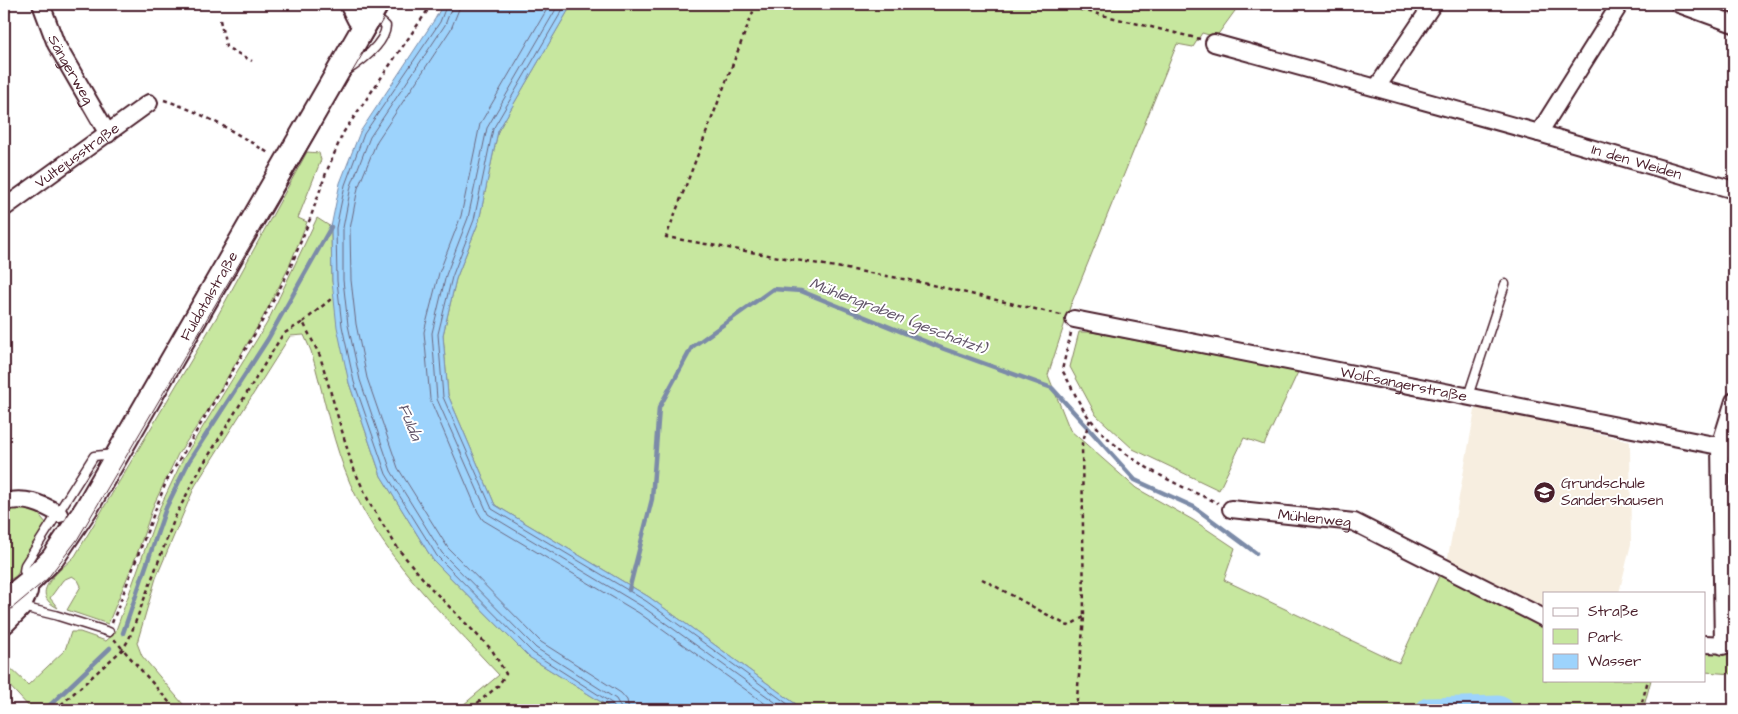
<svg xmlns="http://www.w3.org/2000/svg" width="1738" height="714" viewBox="0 0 1738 714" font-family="'Architects Daughter',sans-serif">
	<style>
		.built { fill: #f7eee0 }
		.green { fill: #c7e79f; stroke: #888365 }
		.water { fill: #9dd3fc; stroke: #7c8ba8 }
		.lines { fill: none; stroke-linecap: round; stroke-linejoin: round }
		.shore { stroke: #6b677f; stroke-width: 1 }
		.stream { stroke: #7c8ba8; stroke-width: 4.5 }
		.river { stroke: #9dd3fc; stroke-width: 25 }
		.service-casing { stroke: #4a1f2b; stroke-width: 11 }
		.minor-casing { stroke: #4a1f2b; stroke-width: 20 }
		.secondary-casing { stroke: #4a1f2b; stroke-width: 26 }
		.path { stroke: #4a1f2b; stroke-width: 2.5; stroke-dasharray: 4 4; stroke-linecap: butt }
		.service { stroke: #fff; stroke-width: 8 }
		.minor { stroke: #fff; stroke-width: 16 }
		.secondary { stroke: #fff; stroke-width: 22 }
		.tram { stroke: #4a1f2b; stroke-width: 1 }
		.labels { text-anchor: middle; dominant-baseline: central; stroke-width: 4; stroke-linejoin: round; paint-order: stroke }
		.street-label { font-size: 15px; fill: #4a1f2b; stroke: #fff }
		.poi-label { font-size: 15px; fill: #4a1f2b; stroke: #fff; text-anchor: start }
		.water-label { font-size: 16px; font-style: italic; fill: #63556a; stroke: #fff }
	</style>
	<rect width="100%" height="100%" fill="#fff"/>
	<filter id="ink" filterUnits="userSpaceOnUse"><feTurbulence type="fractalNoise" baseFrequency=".02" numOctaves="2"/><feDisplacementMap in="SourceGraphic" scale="10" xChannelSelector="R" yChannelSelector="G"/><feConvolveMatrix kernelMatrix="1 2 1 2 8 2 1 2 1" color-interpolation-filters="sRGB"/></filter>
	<g filter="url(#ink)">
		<path class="built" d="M1476,405l154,36 1,103 -12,49h-75v18l-97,-49z"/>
		<g class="green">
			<path d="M572,4h668l-24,33 -14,-4 -9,14 -16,-3 -107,263 -22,68 22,55 66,58 57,32 42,28 -11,32 175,83 41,-89 104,49v57h107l-8,30h-839l-155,-113 -154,-92 -47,-110 -5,-60 13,-56 23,-58 19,-90z"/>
			<path d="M307,152l12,1 2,7 -23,58 9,4 -19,47 -26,50 -56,94 -28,41 -24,50 -17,50 -29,70 -41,-14 14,-24 -3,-6 -6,-4 -9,4 -13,18 8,10c-31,-15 2,-37 17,-52l143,-241z"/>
			<path d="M317,218l14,9 1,54 17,102 32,93 52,84 96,97 85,53h-157l42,-35c-58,-63 -125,-125 -155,-207 -14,-38 -22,-79 -33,-117l-7,-16 -14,1 -95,150 -39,92 -19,65 5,13 46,54h-156l-28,-30v-18l24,23 37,-35 6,-18h9l26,9 9,-8 45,-126 23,-48 84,-136z"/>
			<path d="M1079,332h13l206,40 -34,73 -20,-7 -25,52 -86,-41 -37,-34 -26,-48z"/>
			<path d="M32,506l14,17 -1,7 -29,46 -12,7v-76z"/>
			<path d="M1704,653h30v21l-30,-2z"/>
		</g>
		<path class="water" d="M443,4h129l-74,127 -19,90 -23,58 -13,56 5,60 47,110 154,92 155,113h-190l-85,-53 -96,-97 -52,-84 -32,-93 -12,-56 -5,-46 -1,-54 9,-44 20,-51 75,-113z"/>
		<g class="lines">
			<g class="shore">
				<path d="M447,4l-7,18 -76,112 -19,51 -9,43 1,53 5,45 12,56 32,92 51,82 96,97 80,51 2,6"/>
				<path d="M453,4l-8,21 -75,112 -19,49 -8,42v52l5,45 12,55 31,91 51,82 94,95 80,51 6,11"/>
				<path d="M461,4l-10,25 -74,112 -19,47 -8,41 1,51 5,44 11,54 31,90 50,80 93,94 80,51 6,7 2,10"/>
				<path d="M550,4l-70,120 -19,92 -22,57 -15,59 6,67 48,113 5,8 156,93 135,97"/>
				<path d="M559,4l-72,124 -19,90 -22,57 -14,58 5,66 51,115 155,93 143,103"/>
				<path d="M566,4l-73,125 -19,91 -22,57 -14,57 5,63 49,112 154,92 150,109"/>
			</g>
			<g class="stream">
				<path d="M629,590l23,-91 7,-91 33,-61 81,-58 28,2 143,58 108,39 83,92 59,27 62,46"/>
				<path d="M123,633l43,-125 23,-47 79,-122 63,-112"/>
				<path d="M45,710l65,-62"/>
			</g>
			<path class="river" d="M1428,710l70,-2 4,2"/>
			<defs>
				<g id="service">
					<path d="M345,72c14,-9 40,-28 41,-46l-13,-11"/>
					<path d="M1468,396l37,-112"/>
					<path d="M29,579l-5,-8 1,-6 69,-109 20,-2"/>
					<path d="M22,607l33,8 54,17"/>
				</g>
				<g id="minor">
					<path id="s1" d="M41,4l15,40 52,90"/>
					<path d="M348,4l8,16 9,6"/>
					<path d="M1679,4l55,20"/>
					<path id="s2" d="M1214,43l325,90 195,57"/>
					<path d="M1377,87l56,-83"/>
					<path d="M1539,133l81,-129"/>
					<path id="s3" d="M4,208l145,-105"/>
					<path id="s4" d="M1074,319l660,130"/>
					<path d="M4,502c21,-5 37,1 55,12"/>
					<path id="s5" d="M1231,509l123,13 190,96"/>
					<path d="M1704,644l28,1"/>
					<path d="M1723,646l-3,-200 14,-45"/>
				</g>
				<g id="secondary">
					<path id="s6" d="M4,602l26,-21 23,-23 33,-49 291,-505"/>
					<path d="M4,622l15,-15 7,-16"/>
				</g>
			</defs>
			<use href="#service" class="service-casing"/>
			<use href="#minor" class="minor-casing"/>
			<use href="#secondary" class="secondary-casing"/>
			<g class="path">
				<path d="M756,4l-90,233 249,44 146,34"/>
				<path d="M1057,4l143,35"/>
				<path d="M220,20l6,27 26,14"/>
				<path d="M164,100c38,12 72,33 106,54"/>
				<path d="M303,322l28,-23"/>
				<path d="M1071,333l-9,37c10,16 17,36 29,50 33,41 80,62 127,83"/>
				<path d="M982,579l86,47 16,-9"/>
				<path d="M112,623l54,-141 94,-157 28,-52 22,-54 16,-46 17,-40 89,-129"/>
				<path d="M114,639l62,71"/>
				<path d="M55,710l68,-61 6,-10 47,-124 22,-42 85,-139 20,-12 17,34 32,109 18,39 29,46 31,37 62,63 14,24 -8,12 -29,24"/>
				<path d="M1076,710l8,-93 -2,-174 8,-23"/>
				<path d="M1640,710l8,-30"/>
			</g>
			<use href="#service" class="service"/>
			<use href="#minor" class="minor"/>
			<use href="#secondary" class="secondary"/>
			<path class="tram" d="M4,615l43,-36 30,-39 315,-536"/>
		</g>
	</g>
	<defs>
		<symbol id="school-disc" viewBox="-11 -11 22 22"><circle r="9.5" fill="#4a1f2b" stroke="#fff"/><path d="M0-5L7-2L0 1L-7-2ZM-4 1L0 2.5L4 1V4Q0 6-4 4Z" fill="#fff"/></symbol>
	</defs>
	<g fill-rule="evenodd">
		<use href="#school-disc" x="1532" y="480" width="25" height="25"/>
	</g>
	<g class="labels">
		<g class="street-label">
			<text stroke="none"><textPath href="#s1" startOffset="72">Sängerweg</textPath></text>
			<text stroke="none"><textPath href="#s3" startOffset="90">Vultejusstraße</textPath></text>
			<text stroke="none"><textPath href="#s2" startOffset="439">In den Weiden</textPath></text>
			<text stroke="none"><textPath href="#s6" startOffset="371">Fuldatalstraße</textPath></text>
			<text stroke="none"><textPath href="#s4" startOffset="336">Wolfsangerstraße</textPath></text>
			<text stroke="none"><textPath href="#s5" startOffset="84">Mühlenweg</textPath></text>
		</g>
		<g class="poi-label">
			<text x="1561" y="483">Grundschule<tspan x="1561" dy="17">Sandershausen</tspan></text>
		</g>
		<g class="water-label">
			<text transform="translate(898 316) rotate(21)">Mühlengraben (geschätzt)</text>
			<text transform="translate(410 422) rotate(68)">Fulda</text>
		</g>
	</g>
	<rect width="1738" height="714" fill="none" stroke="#fff" stroke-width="20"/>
	<rect x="10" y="10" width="1718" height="694" fill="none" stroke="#4a1f2b" stroke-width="2" filter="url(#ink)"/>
	<rect x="1543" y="592" width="162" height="90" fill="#ffffff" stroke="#b7a5aa"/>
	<rect x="1553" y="608" width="25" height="8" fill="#ffffff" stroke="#b7a5aa"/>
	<text x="1588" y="616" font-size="15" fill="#4a1f2b">Straße</text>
	<rect x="1553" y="629" width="25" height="15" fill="#c7e79f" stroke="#b7a5aa"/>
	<text x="1588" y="642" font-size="15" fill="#4a1f2b">Park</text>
	<rect x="1553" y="654" width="25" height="15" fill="#9dd3fc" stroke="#b7a5aa"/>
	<text x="1588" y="666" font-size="15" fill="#4a1f2b">Wasser</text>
</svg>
